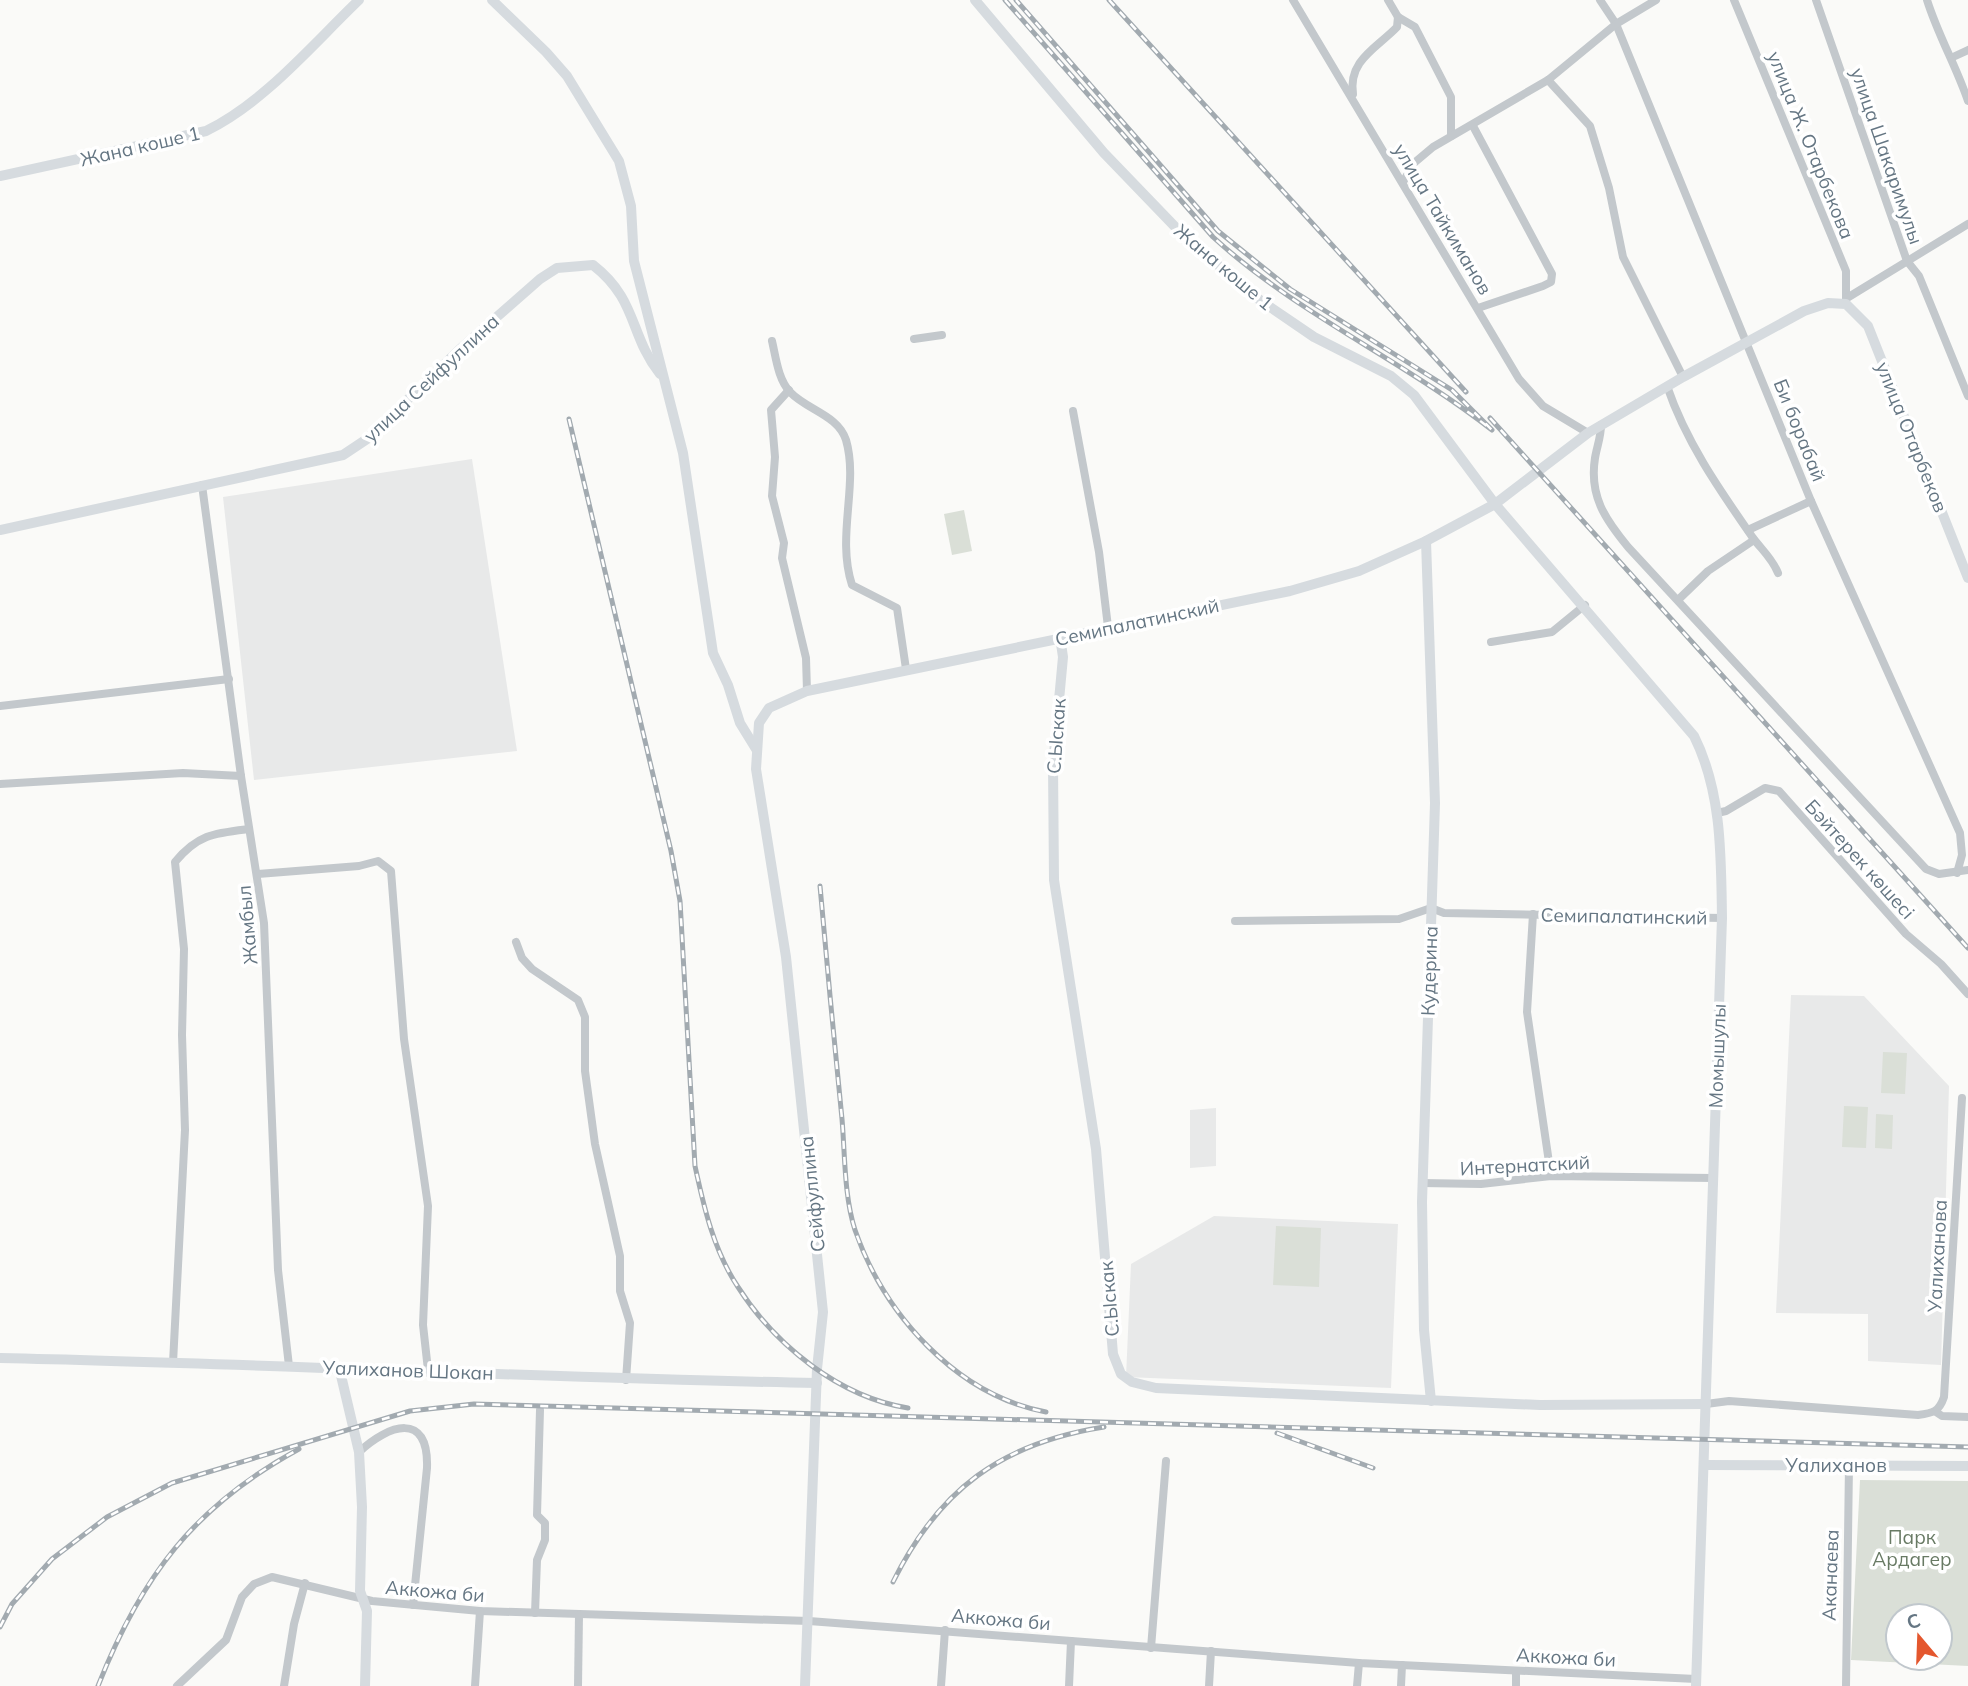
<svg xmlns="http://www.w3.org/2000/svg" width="1968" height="1686" viewBox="0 0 1968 1686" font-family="Mulish,sans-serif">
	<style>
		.built { fill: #e8e9e9 }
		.green { fill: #dadfd7; fill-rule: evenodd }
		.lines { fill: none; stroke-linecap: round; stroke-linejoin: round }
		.street { stroke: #c3c8cc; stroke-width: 8 }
		.secondary { stroke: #d6dbdf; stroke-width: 10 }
		.rail-casing { stroke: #a2aab0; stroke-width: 5 }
		.rail { stroke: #fff; stroke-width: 2.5; stroke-dasharray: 8; stroke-linecap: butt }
		.labels { text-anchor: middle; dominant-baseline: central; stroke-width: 7; stroke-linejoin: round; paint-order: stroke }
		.street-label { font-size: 19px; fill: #657683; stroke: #fff }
		.park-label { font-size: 19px; fill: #687a64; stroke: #fff }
	</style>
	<rect width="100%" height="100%" fill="#fafaf8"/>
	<g class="built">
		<path d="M472,459l45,292 -263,29 -31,-283z"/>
		<path d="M1791,995l73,1 85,90 -8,279 -73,-4v-47l-92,-1z"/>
		<path d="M1216,1108v58l-26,2v-58z"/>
		<path d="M1214,1216l184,8 -7,164 -265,-11 5,-113z"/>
	</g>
	<g class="green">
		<path d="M964,510l8,41 -20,4 -8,-41z"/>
		<path d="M1883,1052l24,1 -2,41 -24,-1z"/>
		<path d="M1844,1106l24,1 -2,41 -24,-1z"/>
		<path d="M1876,1114l17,1 -1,34 -17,-1z"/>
		<path d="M1276,1226l45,2 -2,59 -46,-2z"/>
		<path d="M1860,1480l108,1v185l-117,-6zM1898,1616h42v42h-42z"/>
	</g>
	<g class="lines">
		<g class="street">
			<path d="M1293,0l226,379 24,27 45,27"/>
			<path d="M1388,0l10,17 17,10 36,70v39"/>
			<path d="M1600,0l16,24 195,477 149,332 2,22 -5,18"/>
			<path d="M1734,0l112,271v33"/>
			<path d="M1816,0l91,261 12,15 49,120"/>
			<path d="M1927,0c11,35 29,66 41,101"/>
			<path d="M1953,57l15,-7"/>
			<path d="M1548,80l42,46 19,62 14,69 60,120"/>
			<path d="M1353,94c-5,-34 24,-46 44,-67l1,-10"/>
			<path d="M1473,126l79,148 -1,8 -8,4 -65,22"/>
			<path d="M1403,182l11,-19 19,-16 115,-67 68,-56 40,-24"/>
			<path d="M1847,298l121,-74"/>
			<path d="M914,339l28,-4"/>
			<path d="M772,341c4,17 6,38 18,51 17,18 48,23 56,48 13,44 -10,96 6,145l45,23 9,61"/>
			<path d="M1667,386c19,56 52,103 86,152 9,12 19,20 25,35"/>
			<path d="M789,390l-18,20 4,47 -3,39 12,47 -2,15 24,100 1,33"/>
			<path d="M1073,411l26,141 9,75"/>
			<path d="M1601,425c0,12 -4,21 -6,33 -6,38 10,61 33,89l298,322 13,5 29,-4"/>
			<path d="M202,485l39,291 23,147 14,347 11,96"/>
			<path d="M1748,530l63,-29"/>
			<path d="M1679,599l29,-28 46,-31"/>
			<path d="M1491,642l61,-10 33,-27"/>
			<path d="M0,706l229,-27"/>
			<path d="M0,784l183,-11 58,3"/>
			<path d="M1717,813l9,-2 39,-23 14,3 127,143 35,30 27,30"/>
			<path d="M258,874l101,-8 19,-5 13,10 13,168 24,167 -5,119 5,45"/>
			<path d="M1533,914l-6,98 24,164"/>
			<path d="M1235,921l164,-2 32,-11 13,5 278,5"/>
			<path d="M516,942l6,16 10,11 46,31 7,17v54l10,73 25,112v35l10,32 -4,57"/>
			<path d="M1422,1183l59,1 70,-8 162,2"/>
			<path d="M173,1363l12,-233 -3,-95 2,-86 -9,-87c23,-28 40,-29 74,-33"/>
			<path d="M1706,1404l23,-3 189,14c15,-2 21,-3 26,-18l18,-299"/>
			<path d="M1936,1412l6,4 26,1"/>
			<path d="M359,1452c29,-27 70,-42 68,16l-14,137"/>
			<path d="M535,1613l2,-53 8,-20v-17l-8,-8 3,-105"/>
			<path d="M1151,1648l15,-187"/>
			<path d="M1516,1671v15"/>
			<path d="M177,1686l49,-46 16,-43 12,-13 18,-7 100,24 108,10 329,10 550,42 337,16"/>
			<path d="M284,1686l10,-62 11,-41"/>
			<path d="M475,1686l5,-75"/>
			<path d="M578,1686l1,-71"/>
			<path d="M941,1686l4,-56"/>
			<path d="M1069,1686l2,-45"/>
			<path d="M1209,1686l2,-35"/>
			<path d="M1357,1686l2,-23"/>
			<path d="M1401,1686l1,-21"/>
			<path d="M1846,1686l3,-222"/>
		</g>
		<g class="secondary">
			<path d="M492,0l54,52 21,24 52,85 12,45 3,55 49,192 30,200 15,32 12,38 16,26"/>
			<path d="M975,0l129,153 78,81 72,62 60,41 77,39 23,19 81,109 199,232c28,56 27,120 28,182l-26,768"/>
			<path d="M0,176l206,-45c59,-29 106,-86 153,-131"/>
			<path d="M0,530l343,-75 24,-16 92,-89 81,-71 17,-11 36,-3c45,35 36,70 67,109"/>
			<path d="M1426,541l9,262 -13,399 2,128 7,71"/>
			<path d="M1060,637l3,20 -10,108 1,115 42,269 17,205 8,20 11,8 24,6 384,17 166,-1"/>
			<path d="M0,1358c272,6 545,20 817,25"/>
			<path d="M339,1367l20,85 3,55 -2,84 7,20 -2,75"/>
			<path d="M1704,1465l264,1"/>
			<path d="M805,1686l12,-317 6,-57 -37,-355 -30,-188 3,-46 10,-15 38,-17 483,-100 69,-20 67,-30 69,-37 93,-71 95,-56 121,-66 24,-8 18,1 22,22 100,252"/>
		</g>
		<defs>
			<g id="rail">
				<path d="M1005,0l208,237c84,77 190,123 279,193l-40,-40 -162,-101 -72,-58 -202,-231"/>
				<path d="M1109,0l357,392"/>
				<path d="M1490,418l478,530"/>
				<path d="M569,419l102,432 9,50 15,265c9,42 19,85 43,121 37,58 101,110 170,121"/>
				<path d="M820,886c7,78 14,155 22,233 3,35 2,77 13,111 29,84 101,165 191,182"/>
				<path d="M1277,1433l96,35"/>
				<path d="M893,1582c46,-93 109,-139 211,-155"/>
				<path d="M0,1627l12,-23 40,-45 55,-42 65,-34 238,-72 64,-7 1494,43"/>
				<path d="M98,1686c43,-109 96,-180 201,-237"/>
			</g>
		</defs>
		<use href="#rail" class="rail-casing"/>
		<use href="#rail" class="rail"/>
	</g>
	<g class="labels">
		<g class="street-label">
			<text transform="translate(1811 145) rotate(68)">улица Ж. Отарбекова</text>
			<text transform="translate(140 146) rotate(-13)">Жана коше 1</text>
			<text transform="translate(1887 156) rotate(71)">улица Шакаримулы</text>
			<text transform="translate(1443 219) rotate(59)">улица Тайкиманов</text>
			<text transform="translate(1224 267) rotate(40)">Жана коше 1</text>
			<text transform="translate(431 378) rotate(-43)">улица Сейфуллина</text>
			<text transform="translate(1800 430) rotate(68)">Би борабай</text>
			<text transform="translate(1912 437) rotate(68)">улица Отарбеков</text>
			<text transform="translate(1137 622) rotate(-12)">Семипалатинский</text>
			<text transform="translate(1056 736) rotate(-86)">С.Ыскак</text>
			<text transform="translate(1860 859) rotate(48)">Бәйтерек көшесі</text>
			<text transform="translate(1624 916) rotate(1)">Семипалатинский</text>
			<text transform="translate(247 925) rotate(-95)">Жамбыл</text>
			<text transform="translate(1429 971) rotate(-88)">Кудерина</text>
			<text transform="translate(1717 1056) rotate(-88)">Момышулы</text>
			<text transform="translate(1525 1165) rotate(-3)">Интернатский</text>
			<text transform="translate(812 1194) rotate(-96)">Сейфуллина</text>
			<text transform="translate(1937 1256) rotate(-87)">Уалиханова</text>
			<text transform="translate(1109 1299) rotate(-95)">С.Ыскак</text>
			<text transform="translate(408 1370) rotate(2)">Уалиханов Шокан</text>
			<text x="1836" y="1465">Уалиханов</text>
			<text transform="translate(1830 1575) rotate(-88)">Аканаева</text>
			<text transform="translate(435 1591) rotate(5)">Аккожа би</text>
			<text transform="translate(1001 1619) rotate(5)">Аккожа би</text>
			<text transform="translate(1566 1657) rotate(3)">Аккожа би</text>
		</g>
		<g class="park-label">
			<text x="1912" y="1537">Парк<tspan x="1912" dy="22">Ардагер</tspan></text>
		</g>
	</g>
	<g transform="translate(1919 1637) rotate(341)"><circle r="33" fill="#ffffff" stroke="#c1c8cd" stroke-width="2"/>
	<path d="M0-5L12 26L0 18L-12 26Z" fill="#e4572e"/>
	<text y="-10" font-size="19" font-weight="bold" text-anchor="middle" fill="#657683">С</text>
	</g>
</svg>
